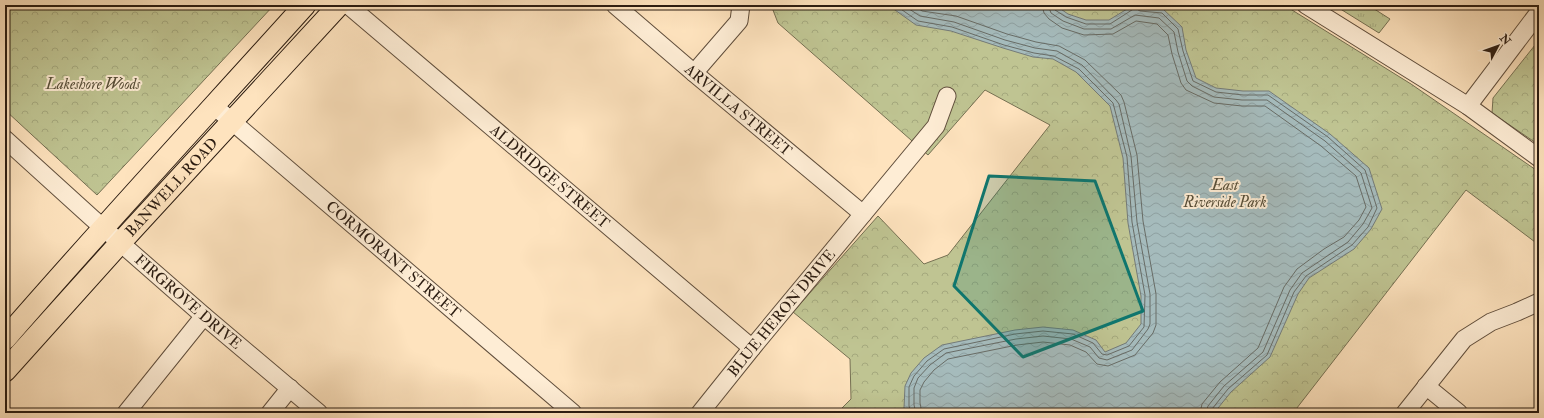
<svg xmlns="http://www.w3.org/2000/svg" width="1544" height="418" viewBox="0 0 1544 418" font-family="'IM FELL Double Pica',serif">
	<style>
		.grass { fill: url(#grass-tufts); stroke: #757052 }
		.forest { fill: url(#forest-crowns); stroke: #757052 }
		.water { fill: url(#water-waves); stroke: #747b78 }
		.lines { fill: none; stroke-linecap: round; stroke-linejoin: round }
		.shore { stroke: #686c66; stroke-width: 1 }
		.minor-casing { stroke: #604e3c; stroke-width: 19 }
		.major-casing { stroke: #2b1c11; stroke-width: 23 }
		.minor { stroke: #feedd5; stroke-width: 17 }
		.major { stroke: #fee3be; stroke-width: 21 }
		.marked { fill: #0f766e; fill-opacity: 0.2; stroke: #0f766e; stroke-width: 3; stroke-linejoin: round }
		.labels { text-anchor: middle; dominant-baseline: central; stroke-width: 4; stroke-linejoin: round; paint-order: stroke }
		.park-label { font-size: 15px; font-style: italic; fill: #574e38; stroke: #feedd5 }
		.street-label { font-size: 15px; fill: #2b1c11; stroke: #feedd5 }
	</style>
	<defs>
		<pattern id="grass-tufts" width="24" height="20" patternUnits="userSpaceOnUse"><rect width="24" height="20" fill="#bfc492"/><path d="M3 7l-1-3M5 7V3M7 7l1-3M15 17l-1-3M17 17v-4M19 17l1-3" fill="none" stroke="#a4a87d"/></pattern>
		<pattern id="forest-crowns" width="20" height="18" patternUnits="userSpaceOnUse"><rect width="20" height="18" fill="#bfc492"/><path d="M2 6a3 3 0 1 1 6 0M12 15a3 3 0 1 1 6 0" fill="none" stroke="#a4a87d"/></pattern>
		<pattern id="water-waves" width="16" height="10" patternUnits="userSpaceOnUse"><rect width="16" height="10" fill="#a5bbbc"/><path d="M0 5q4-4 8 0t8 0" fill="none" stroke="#8ea0a1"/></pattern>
	</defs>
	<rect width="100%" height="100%" fill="#fee3be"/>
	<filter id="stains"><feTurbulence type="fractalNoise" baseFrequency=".005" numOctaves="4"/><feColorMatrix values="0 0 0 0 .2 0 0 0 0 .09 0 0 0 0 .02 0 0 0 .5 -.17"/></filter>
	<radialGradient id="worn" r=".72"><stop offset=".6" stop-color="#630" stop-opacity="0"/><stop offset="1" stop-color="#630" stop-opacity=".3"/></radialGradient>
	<path class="grass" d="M1334,5h34l22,14 -11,14z"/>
	<g class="forest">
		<path d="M5,5h269l-177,190 -92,-85z"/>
		<path d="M771,5h513l127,79 128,88v73l-73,-55 -173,223h-456l14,-14 -1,-40 -57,-47 85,-96 46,48 24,-9 102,-130 -65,-35 -57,65 -150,-132z"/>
		<path d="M1539,40v105l-47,-32 1,-15z"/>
	</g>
	<path class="water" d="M888,5h167l13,9 18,6h23l23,-14 31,3 19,18 4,23 10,28 20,10 27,3h26l61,43 39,34 13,41 -11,20 -17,20 -45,29 -11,16 -28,63 -39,35 -17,21h-306l-4,-5 1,-22 6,-13 13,-15 18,-13 73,-15 28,-3 30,3 23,10 9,12 21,-9 15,-19v-28l-13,-73 -5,-65 -13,-52 -34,-34 -23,-13 -20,-2 -30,-9 -52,-17 -35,-6z"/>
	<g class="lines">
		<g class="shore">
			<path d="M895,5l23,16 34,6 52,18 30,8 20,3 25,13 34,34 14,54 5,65 13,73 -1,32 -15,19 -22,9 -5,-1 -9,-11 -20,-9 -30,-3 -28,3 -71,15 -17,12 -13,15 -5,11v19l2,7"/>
			<path d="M903,5l17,11 34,6 51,18 30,8 22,3 25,14 34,35 3,4 12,52 6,66 13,72v30l-2,5 -16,21 -25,10 -8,-2 -9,-11 -19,-8 -28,-3 -27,3 -70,14 -16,12 -12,13 -4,10v17l2,8"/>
			<path d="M914,5l8,6 34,5 51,18 29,8 23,4 26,14 36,35 3,7 13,53 6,66 13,73v31l-3,8 -18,22 -27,11 -11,-2 -11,-12 -16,-7 -27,-3 -26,3 -69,14 -14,11 -10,12 -4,8v13l2,10"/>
			<path d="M1042,5l2,8 5,6 13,9 22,7 29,-1 23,-13 21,3 11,11 4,19 9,29 5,7 28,13 28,3h23l56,40 35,30 10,31 -7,13 -15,17 -20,12 -27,20 -13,18 -26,61 -38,34 -18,22 -2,9"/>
			<path d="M1048,5l3,8 12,8 21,8h27l24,-14 24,3 15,14 4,20 9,29 5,5 22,11 28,3h25l58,41 36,32 11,35 -9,16 -15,18 -46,31 -12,17 -27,62 -39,34 -16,20 -2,7"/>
			<path d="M1054,5l1,5 11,7 20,7h24l25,-16 5,3 22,2 16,16 5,22 10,30 23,11 27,3h25l60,42 37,33 12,38 -9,19 -16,18 -46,31 -12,16 -27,63 -39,34 -16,20 -1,4"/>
		</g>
		<defs>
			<g id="minor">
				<path id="s1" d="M348,5l404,343"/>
				<path id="s2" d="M615,5l79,68 169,141"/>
				<path d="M1306,5l162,101 71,52"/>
				<path d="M694,73l45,-52 2,-16"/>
				<path id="s3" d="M214,106l359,307"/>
				<path d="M1468,106l71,-94"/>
				<path id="s4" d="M5,139l87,79 112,98 115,97"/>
				<path d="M1426,386l33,27"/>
				<path d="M126,413l78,-97"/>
				<path d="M270,413l20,-25"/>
				<path id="s5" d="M700,413l52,-65 184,-222 11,-30"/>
				<path d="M1405,413l59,-74 27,-17 26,-10 22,-10"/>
			</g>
			<g id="major">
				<path d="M5,339c98,-113 200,-223 300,-334"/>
				<path id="s6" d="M5,371l115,-128 219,-238"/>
			</g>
		</defs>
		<use href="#minor" class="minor-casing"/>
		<use href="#major" class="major-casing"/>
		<use href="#minor" class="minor"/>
		<use href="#major" class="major"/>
	</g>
	<path class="marked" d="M989,176l106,5 48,130 -120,46 -69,-71z"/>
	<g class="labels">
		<g class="park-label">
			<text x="93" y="84">Lakeshore Woods</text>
			<text x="1225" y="185">East<tspan x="1225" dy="17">Riverside Park</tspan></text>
		</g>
		<g class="street-label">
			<text stroke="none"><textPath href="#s2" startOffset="162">ARVILLA STREET</textPath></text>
			<text stroke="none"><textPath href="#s1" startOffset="265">ALDRIDGE STREET</textPath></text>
			<text stroke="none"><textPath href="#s6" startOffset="248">BANWELL ROAD</textPath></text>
			<text stroke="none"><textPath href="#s3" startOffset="236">CORMORANT STREET</textPath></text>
			<text stroke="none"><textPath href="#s4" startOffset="245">FIRGROVE DRIVE</textPath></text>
			<text stroke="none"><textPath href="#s5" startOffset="129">BLUE HERON DRIVE</textPath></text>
		</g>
	</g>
	<rect width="1544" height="418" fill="none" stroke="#fee3be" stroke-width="20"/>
	<rect x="6" y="6" width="1532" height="406" fill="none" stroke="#2b1c11" stroke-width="2"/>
	<rect x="10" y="10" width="1524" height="398" fill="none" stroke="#2b1c11"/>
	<g transform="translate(1498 46) rotate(49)" stroke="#feedd5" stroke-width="3" paint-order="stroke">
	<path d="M0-3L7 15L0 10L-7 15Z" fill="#2b1c11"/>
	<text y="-6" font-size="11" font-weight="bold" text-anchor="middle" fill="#2b1c11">N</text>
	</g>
	<rect width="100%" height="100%" filter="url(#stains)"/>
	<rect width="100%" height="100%" fill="url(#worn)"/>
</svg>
